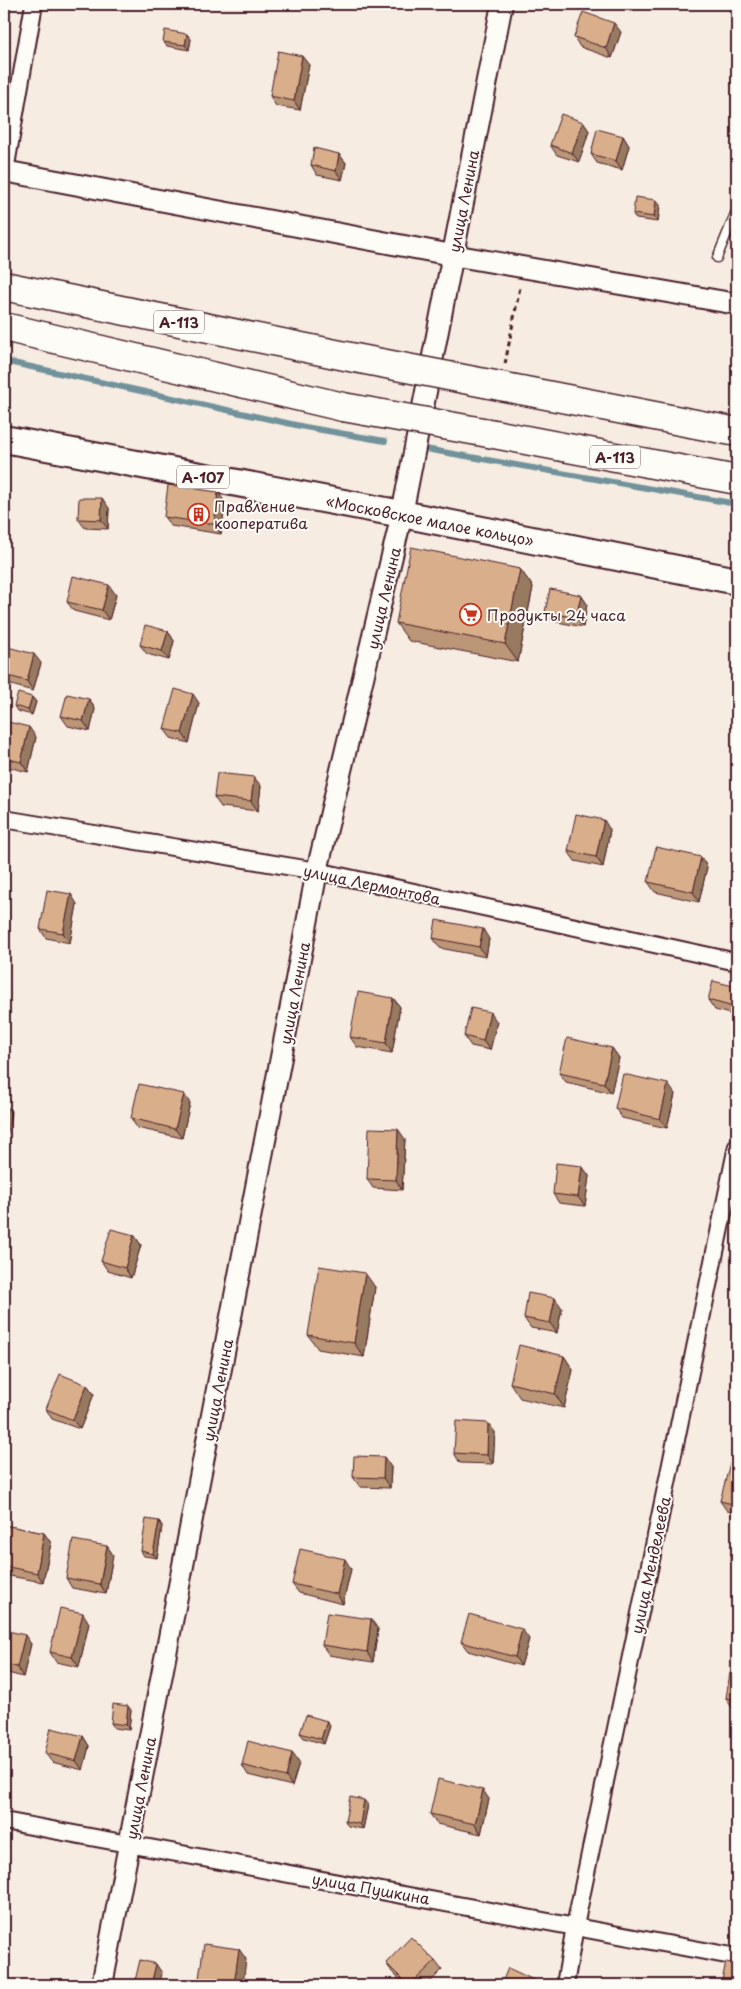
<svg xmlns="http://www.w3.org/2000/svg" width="741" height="1989" viewBox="0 0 741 1989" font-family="'Playpen Sans',sans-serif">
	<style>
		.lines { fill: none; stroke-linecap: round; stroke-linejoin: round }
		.stream { stroke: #72929b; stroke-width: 6 }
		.service-casing { stroke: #4a1f2b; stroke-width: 11 }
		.minor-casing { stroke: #4a1f2b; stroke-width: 20 }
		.tertiary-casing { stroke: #4a1f2b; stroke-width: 24 }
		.trunk-casing { stroke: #4a1f2b; stroke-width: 30 }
		.motorway-casing { stroke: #4a1f2b; stroke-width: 31 }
		.path { stroke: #4a1f2b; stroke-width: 3; stroke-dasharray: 5 4; stroke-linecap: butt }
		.service { stroke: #fdfcf7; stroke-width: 8 }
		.minor { stroke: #fdfcf7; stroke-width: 16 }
		.tertiary { stroke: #fdfcf7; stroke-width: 20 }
		.trunk { stroke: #fdfcf7; stroke-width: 26 }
		.motorway { stroke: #fdfcf7; stroke-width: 28 }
		.motorway-bridge-casing { stroke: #4a1f2b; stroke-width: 31; stroke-linecap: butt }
		.motorway-bridge { stroke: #fdfcf7; stroke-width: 28 }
		.wall { fill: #bb9677; stroke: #4a1f2b }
		.shaded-wall { fill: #987a61; stroke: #4a1f2b }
		.building { fill: #d9ae8a; stroke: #4a1f2b }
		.labels { text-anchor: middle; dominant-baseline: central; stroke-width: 4; stroke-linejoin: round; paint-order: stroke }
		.shield { fill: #fdfcf7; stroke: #806168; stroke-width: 1 }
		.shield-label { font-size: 14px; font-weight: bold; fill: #4a1f2b }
		.street-label { font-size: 15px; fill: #4a1f2b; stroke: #fdfcf7 }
		.poi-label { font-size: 15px; fill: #4a1f2b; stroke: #fdfcf7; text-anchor: start }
	</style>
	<rect width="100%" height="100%" fill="#f6ece1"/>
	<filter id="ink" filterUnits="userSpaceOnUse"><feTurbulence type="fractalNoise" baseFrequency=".02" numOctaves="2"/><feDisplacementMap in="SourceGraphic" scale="10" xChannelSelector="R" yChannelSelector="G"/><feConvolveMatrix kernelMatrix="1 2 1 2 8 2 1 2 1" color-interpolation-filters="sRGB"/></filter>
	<g filter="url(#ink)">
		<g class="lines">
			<g class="stream">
				<path d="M4,361l301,66 80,14"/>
				<path d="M420,448l317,56"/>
			</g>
			<defs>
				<path id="service" d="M717,258l20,-49"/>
				<g id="minor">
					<path d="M5,171l29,-167"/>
					<path d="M4,819l313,52 420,91"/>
					<path d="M4,1821l733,136"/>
					<path d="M565,1985l10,-59 162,-780"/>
				</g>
				<g id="tertiary">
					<path d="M4,171l448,84 285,49"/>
					<path d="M102,1985l215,-1114 85,-357 100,-510"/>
				</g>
				<path id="trunk" d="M4,439l398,75 335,67"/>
				<g id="motorway">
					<path d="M4,286l351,72"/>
					<path d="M4,327l339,80"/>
					<path d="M500,386l237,46"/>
					<path d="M494,434l243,46"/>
				</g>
			</defs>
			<use href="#service" class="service-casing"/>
			<use href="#minor" class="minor-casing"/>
			<use href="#tertiary" class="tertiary-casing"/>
			<use href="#trunk" class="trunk-casing"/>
			<use href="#motorway" class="motorway-casing"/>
			<path class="path" d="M505,364l15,-77"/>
			<use href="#service" class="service"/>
			<use href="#minor" class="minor"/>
			<use href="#tertiary" class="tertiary"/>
			<use href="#trunk" class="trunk"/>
			<use href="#motorway" class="motorway"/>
			<defs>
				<g id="motorway-bridge">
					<path d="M355,358l145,28"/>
					<path d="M343,407l151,27"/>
				</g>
			</defs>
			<use href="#motorway-bridge" class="motorway-bridge-casing"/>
			<use href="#motorway-bridge" class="motorway-bridge"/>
		</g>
		<g class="wall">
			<path d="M621,32l-9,26 -32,-11 -6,-10z"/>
			<path d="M191,39l-2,11 -22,-4 -4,-4z"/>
			<path d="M309,65l-9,45 -24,-4 -6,-10z"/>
			<path d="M583,122l6,9 -10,31 -22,-7 -7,-10z"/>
			<path d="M623,136l6,10 -7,24 -25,-7 -6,-9z"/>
			<path d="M339,154l7,9 -4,17 -25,-5 -6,-10z"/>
			<path d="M660,205l-2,17 -22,-3 -3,-5z"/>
			<path d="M225,502l-4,32 -50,-8 -7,-9z"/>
			<path d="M109,508l-1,21 -23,-1 -7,-9z"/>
			<path d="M520,569l13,18 -15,75 -109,-21 -13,-18z"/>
			<path d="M116,595l-7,25 -35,-9 -7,-9z"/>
			<path d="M581,595l6,9 -4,23 -31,-6 -7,-9z"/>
			<path d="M168,631l6,10 -5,19 -22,-6 -7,-9z"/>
			<path d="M4,646l37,17 -8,28 -29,-8z"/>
			<path d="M32,697l4,5 -4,13 -15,-4 -3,-5z"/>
			<path d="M89,699l6,10 -5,22 -22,-5 -7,-10z"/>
			<path d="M199,703l-10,40 -18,-5 -7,-9z"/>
			<path d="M4,724l32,13 -8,35 -24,-6z"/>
			<path d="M261,786l-3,25 -37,-4 -7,-10z"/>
			<path d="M610,830l-7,37 -28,-6 -7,-10z"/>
			<path d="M701,857l6,10 -8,35 -44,-10 -7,-10z"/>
			<path d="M77,904l-7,39 -24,-5 -6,-9z"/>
			<path d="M433,938l56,1 -3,18 -46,-9z"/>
			<path d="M737,987v29l-22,-6 -7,-10z"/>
			<path d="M393,998l7,9 -8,46 -35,-6 -7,-10z"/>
			<path d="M497,1022l-7,28 -19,-4 -7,-10z"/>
			<path d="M612,1048l7,10 -8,35 -45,-11 -7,-9z"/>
			<path d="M675,1094l-8,34 -45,-10 -7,-10z"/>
			<path d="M190,1103l-8,35 -45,-10 -6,-10z"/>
			<path d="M405,1139l-3,51 -29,-2 -6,-9z"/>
			<path d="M582,1166l7,10 -4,30 -26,-3 -6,-9z"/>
			<path d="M134,1235l7,10 -10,33 -23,-7 -7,-10z"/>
			<path d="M375,1287l-11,70 -46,-8 -10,-14z"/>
			<path d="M562,1308l-5,25 -26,-5 -7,-10z"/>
			<path d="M564,1356l9,14 -9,38 -44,-10 -10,-15z"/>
			<path d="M87,1385l7,9 -14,35 -28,-10 -6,-10z"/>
			<path d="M495,1432l-2,32 -33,-1 -6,-10z"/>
			<path d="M737,1464v49l-10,-2 -7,-10z"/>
			<path d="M391,1467l-1,21 -30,-1 -7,-10z"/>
			<path d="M159,1521l3,5 -5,32 -13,-2 -3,-5z"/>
			<path d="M4,1525l40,8 7,10 -8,39 -39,-7z"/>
			<path d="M107,1546l6,9 -7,39 -34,-6 -6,-10z"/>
			<path d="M351,1569l-8,35 -44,-11 -7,-9z"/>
			<path d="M89,1623l-10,44 -23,-5 -6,-10z"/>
			<path d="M378,1629l-5,33 -44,-7 -7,-10z"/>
			<path d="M4,1630l27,14 -8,33 -19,-5z"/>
			<path d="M529,1639l-8,27 -53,-15 -7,-9z"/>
			<path d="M737,1674v35l-5,-1 -6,-10z"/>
			<path d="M131,1710l-2,20 -15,-2 -3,-5z"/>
			<path d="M330,1726l-6,18 -20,-6 -4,-5z"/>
			<path d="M83,1736l6,10 -6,24 -31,-8 -7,-9z"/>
			<path d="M292,1753l7,10 -7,23 -44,-11 -6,-10z"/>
			<path d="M489,1799l-8,35 -44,-10 -7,-10z"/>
			<path d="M368,1805l-5,24 -15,-3 -3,-5z"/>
			<path d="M435,1961l7,9 -15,15h-22l-13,-13 -6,-9z"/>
		</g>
		<g class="shaded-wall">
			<path d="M614,23l7,9 -9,26 -6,-10z"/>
			<path d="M187,34l4,5 -2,11 -4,-5z"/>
			<path d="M302,56l7,9 -9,45 -6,-9z"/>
			<path d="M583,122l6,9 -10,31 -7,-9z"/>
			<path d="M623,136l6,10 -7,24 -6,-9z"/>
			<path d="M339,154l7,9 -4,17 -6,-9z"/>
			<path d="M656,200l4,5 -2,17 -4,-5z"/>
			<path d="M218,492l7,10 -4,32 -7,-10z"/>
			<path d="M102,498l7,10 -1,21 -7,-9z"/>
			<path d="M520,569l13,18 -15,75 -13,-18z"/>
			<path d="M109,585l7,10 -7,25 -7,-10z"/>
			<path d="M581,595l6,9 -4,23 -7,-9z"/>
			<path d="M168,631l6,10 -5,19 -7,-9z"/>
			<path d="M34,654l7,9 -8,28 -6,-10z"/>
			<path d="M193,694l6,9 -10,40 -7,-10z"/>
			<path d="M32,697l4,5 -4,13 -4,-5z"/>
			<path d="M89,699l6,10 -5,22 -7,-10z"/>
			<path d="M29,727l7,10 -8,35 -7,-10z"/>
			<path d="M254,777l7,9 -3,25 -7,-10z"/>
			<path d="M604,820l6,10 -7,37 -7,-10z"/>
			<path d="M701,857l6,10 -8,35 -6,-10z"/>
			<path d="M71,894l6,10 -7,39 -7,-10z"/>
			<path d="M483,929l6,10 -3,18 -7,-10z"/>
			<path d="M393,998l7,9 -8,46 -6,-10z"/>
			<path d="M490,1012l7,10 -7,28 -7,-9z"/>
			<path d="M612,1048l7,10 -8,35 -7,-10z"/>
			<path d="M668,1084l7,10 -8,34 -7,-9z"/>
			<path d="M184,1094l6,9 -8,35 -7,-9z"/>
			<path d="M4,1102l7,10 -7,45z"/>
			<path d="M398,1129l7,10 -3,51 -6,-10z"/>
			<path d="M582,1166l7,10 -4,30 -7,-9z"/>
			<path d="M134,1235l7,10 -10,33 -6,-10z"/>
			<path d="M365,1273l10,14 -11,70 -10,-14z"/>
			<path d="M555,1298l7,10 -5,25 -7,-10z"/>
			<path d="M564,1356l9,14 -9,38 -9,-14z"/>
			<path d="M87,1385l7,9 -14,35 -7,-9z"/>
			<path d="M488,1423l7,9 -2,32 -6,-9z"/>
			<path d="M384,1457l7,10 -1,21 -7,-10z"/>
			<path d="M159,1521l3,5 -5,32 -4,-4z"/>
			<path d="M44,1533l7,10 -8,39 -6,-9z"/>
			<path d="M107,1546l6,9 -7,39 -6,-10z"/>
			<path d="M345,1559l6,10 -8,35 -6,-10z"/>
			<path d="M83,1613l6,10 -10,44 -7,-10z"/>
			<path d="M371,1619l7,10 -5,33 -6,-10z"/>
			<path d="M522,1629l7,10 -8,27 -6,-9z"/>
			<path d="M25,1635l6,9 -8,33 -6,-10z"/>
			<path d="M128,1706l3,4 -2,20 -3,-5z"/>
			<path d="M327,1721l3,5 -6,18 -3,-5z"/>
			<path d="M83,1736l6,10 -6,24 -7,-9z"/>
			<path d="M292,1753l7,10 -7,23 -6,-9z"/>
			<path d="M483,1790l6,9 -8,35 -6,-10z"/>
			<path d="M364,1800l4,5 -5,24 -3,-5z"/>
			<path d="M4,1898l4,6 -4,26z"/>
			<path d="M239,1949l7,10 -3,26h-9z"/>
			<path d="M156,1964l6,9 -2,12h-9z"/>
			<path d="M536,1981l3,4h-5z"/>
		</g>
		<g class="building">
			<path d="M583,12l31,11 -8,25 -32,-11z"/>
			<path d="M165,30l22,4 -2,11 -22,-3z"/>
			<path d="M278,51l24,5 -8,45 -24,-5z"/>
			<path d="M561,114l22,8 -11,31 -22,-8z"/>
			<path d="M597,129l26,7 -7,25 -25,-7z"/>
			<path d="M314,148l25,6 -3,17 -25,-6z"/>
			<path d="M635,197l21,3 -2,17 -21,-3z"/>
			<path d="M168,485l50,7 -4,32 -50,-7z"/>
			<path d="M79,498h23l-1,22 -23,-1z"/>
			<path d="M411,547l109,22 -15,75 -109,-21z"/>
			<path d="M73,576l36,9 -7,25 -35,-8z"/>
			<path d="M550,589l31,6 -5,23 -31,-6z"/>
			<path d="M145,625l23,6 -6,20 -22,-6z"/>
			<path d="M4,646l30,8 -7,27 -23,-6z"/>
			<path d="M175,689l18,5 -11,39 -18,-4z"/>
			<path d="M18,693l14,4 -4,13 -14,-4z"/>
			<path d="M67,694l22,5 -6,22 -22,-5z"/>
			<path d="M4,721l25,6 -8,35 -17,-4z"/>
			<path d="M217,773l37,4 -3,24 -37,-4z"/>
			<path d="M576,814l28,6 -8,37 -28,-6z"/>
			<path d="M656,847l45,10 -8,35 -45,-10z"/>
			<path d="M47,890l24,4 -8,39 -23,-4z"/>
			<path d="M436,920l47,9 -4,18 -46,-9z"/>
			<path d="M713,981l24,6v21l-29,-8z"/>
			<path d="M358,992l35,6 -7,45 -36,-6z"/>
			<path d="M471,1008l19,4 -7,29 -19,-5z"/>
			<path d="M567,1038l45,10 -8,35 -45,-10z"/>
			<path d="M623,1074l45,10 -8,35 -45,-11z"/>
			<path d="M139,1084l45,10 -9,35 -44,-11z"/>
			<path d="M369,1128l29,1 -2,51 -29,-1z"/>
			<path d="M556,1163l26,3 -4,31 -25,-3z"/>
			<path d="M111,1229l23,6 -9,33 -24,-7z"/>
			<path d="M319,1266l46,7 -11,70 -46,-8z"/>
			<path d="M528,1293l27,5 -5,25 -26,-5z"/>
			<path d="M519,1345l45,11 -9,38 -45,-11z"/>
			<path d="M60,1374l27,11 -14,35 -27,-11z"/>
			<path d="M456,1421l32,2 -1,32 -33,-2z"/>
			<path d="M354,1456l30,1 -1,21 -30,-1z"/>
			<path d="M730,1463l7,1v41l-17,-4z"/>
			<path d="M146,1519l13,2 -6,33 -12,-3z"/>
			<path d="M4,1525l40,8 -7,40 -33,-7z"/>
			<path d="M73,1540l34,6 -7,38 -34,-6z"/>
			<path d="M300,1549l45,10 -8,35 -45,-10z"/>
			<path d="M60,1608l23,5 -11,44 -22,-5z"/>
			<path d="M327,1613l44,6 -4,33 -45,-7z"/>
			<path d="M469,1614l53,15 -7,28 -54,-15z"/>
			<path d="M4,1630l21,5 -8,32 -13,-3z"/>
			<path d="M730,1673l7,1v26l-11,-2z"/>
			<path d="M113,1704l15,2 -2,19 -15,-2z"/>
			<path d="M306,1715l21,6 -6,18 -21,-6z"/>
			<path d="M51,1728l32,8 -7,25 -31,-8z"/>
			<path d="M248,1741l44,12 -6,24 -44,-12z"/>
			<path d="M438,1779l45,11 -8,34 -45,-10z"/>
			<path d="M350,1797l14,3 -4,24 -15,-3z"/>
			<path d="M411,1937l24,24 -25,24h-2l-22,-22z"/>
			<path d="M204,1944l35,5 -5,36h-36z"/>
			<path d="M140,1960l16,4 -5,21h-17z"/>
			<path d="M726,1962l11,2v21h-16z"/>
			<path d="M508,1968l28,13 -2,4h-33z"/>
		</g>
	</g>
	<defs>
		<symbol id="building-ring" viewBox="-11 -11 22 22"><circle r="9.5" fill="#fdfcf7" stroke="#c8321e" stroke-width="1.5"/><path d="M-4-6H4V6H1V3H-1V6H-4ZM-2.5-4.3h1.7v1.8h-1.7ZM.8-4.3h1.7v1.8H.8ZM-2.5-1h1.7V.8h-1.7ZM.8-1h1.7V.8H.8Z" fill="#c8321e"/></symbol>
		<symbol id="supermarket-ring" viewBox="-11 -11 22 22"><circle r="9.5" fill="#fdfcf7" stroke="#c8321e" stroke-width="1.5"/><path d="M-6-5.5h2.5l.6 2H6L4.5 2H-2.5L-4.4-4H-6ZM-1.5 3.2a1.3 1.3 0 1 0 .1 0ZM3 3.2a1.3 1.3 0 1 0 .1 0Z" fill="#c8321e"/></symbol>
	</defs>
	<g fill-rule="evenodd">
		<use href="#building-ring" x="186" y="502" width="25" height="25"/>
		<use href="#supermarket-ring" x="458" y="602" width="25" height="25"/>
	</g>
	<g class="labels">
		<g class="shield">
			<rect x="154" y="310.5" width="50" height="23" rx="4"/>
			<rect x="590" y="445.5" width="50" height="23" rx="4"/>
			<rect x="177" y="465.5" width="52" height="23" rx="4"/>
		</g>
		<g class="shield-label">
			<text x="179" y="322">А-113</text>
			<text x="615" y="457">А-113</text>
			<text x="203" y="477">А-107</text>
		</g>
		<g class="street-label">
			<text transform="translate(463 201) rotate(-79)">улица Ленина</text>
			<text transform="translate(430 520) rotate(11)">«Московское малое кольцо»</text>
			<text transform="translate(383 598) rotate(-77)">улица Ленина</text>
			<text transform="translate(372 884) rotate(12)">улица Лермонтова</text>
			<text transform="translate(294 993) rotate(-79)">улица Ленина</text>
			<text transform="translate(217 1390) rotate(-79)">улица Ленина</text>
			<text transform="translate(650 1565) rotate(-78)">улица Менделеева</text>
			<text transform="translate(140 1788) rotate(-79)">улица Ленина</text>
			<text transform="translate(371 1888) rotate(10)">улица Пушкина</text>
		</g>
		<g class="poi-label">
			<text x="214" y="505">Правление<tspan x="214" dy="17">кооператива</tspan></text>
			<text x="487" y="614">Продукты 24 часа</text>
		</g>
	</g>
	<rect width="741" height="1989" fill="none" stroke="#fdfcf7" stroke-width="20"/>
	<rect x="10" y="10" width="721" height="1969" fill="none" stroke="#4a1f2b" stroke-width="2" filter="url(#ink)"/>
</svg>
